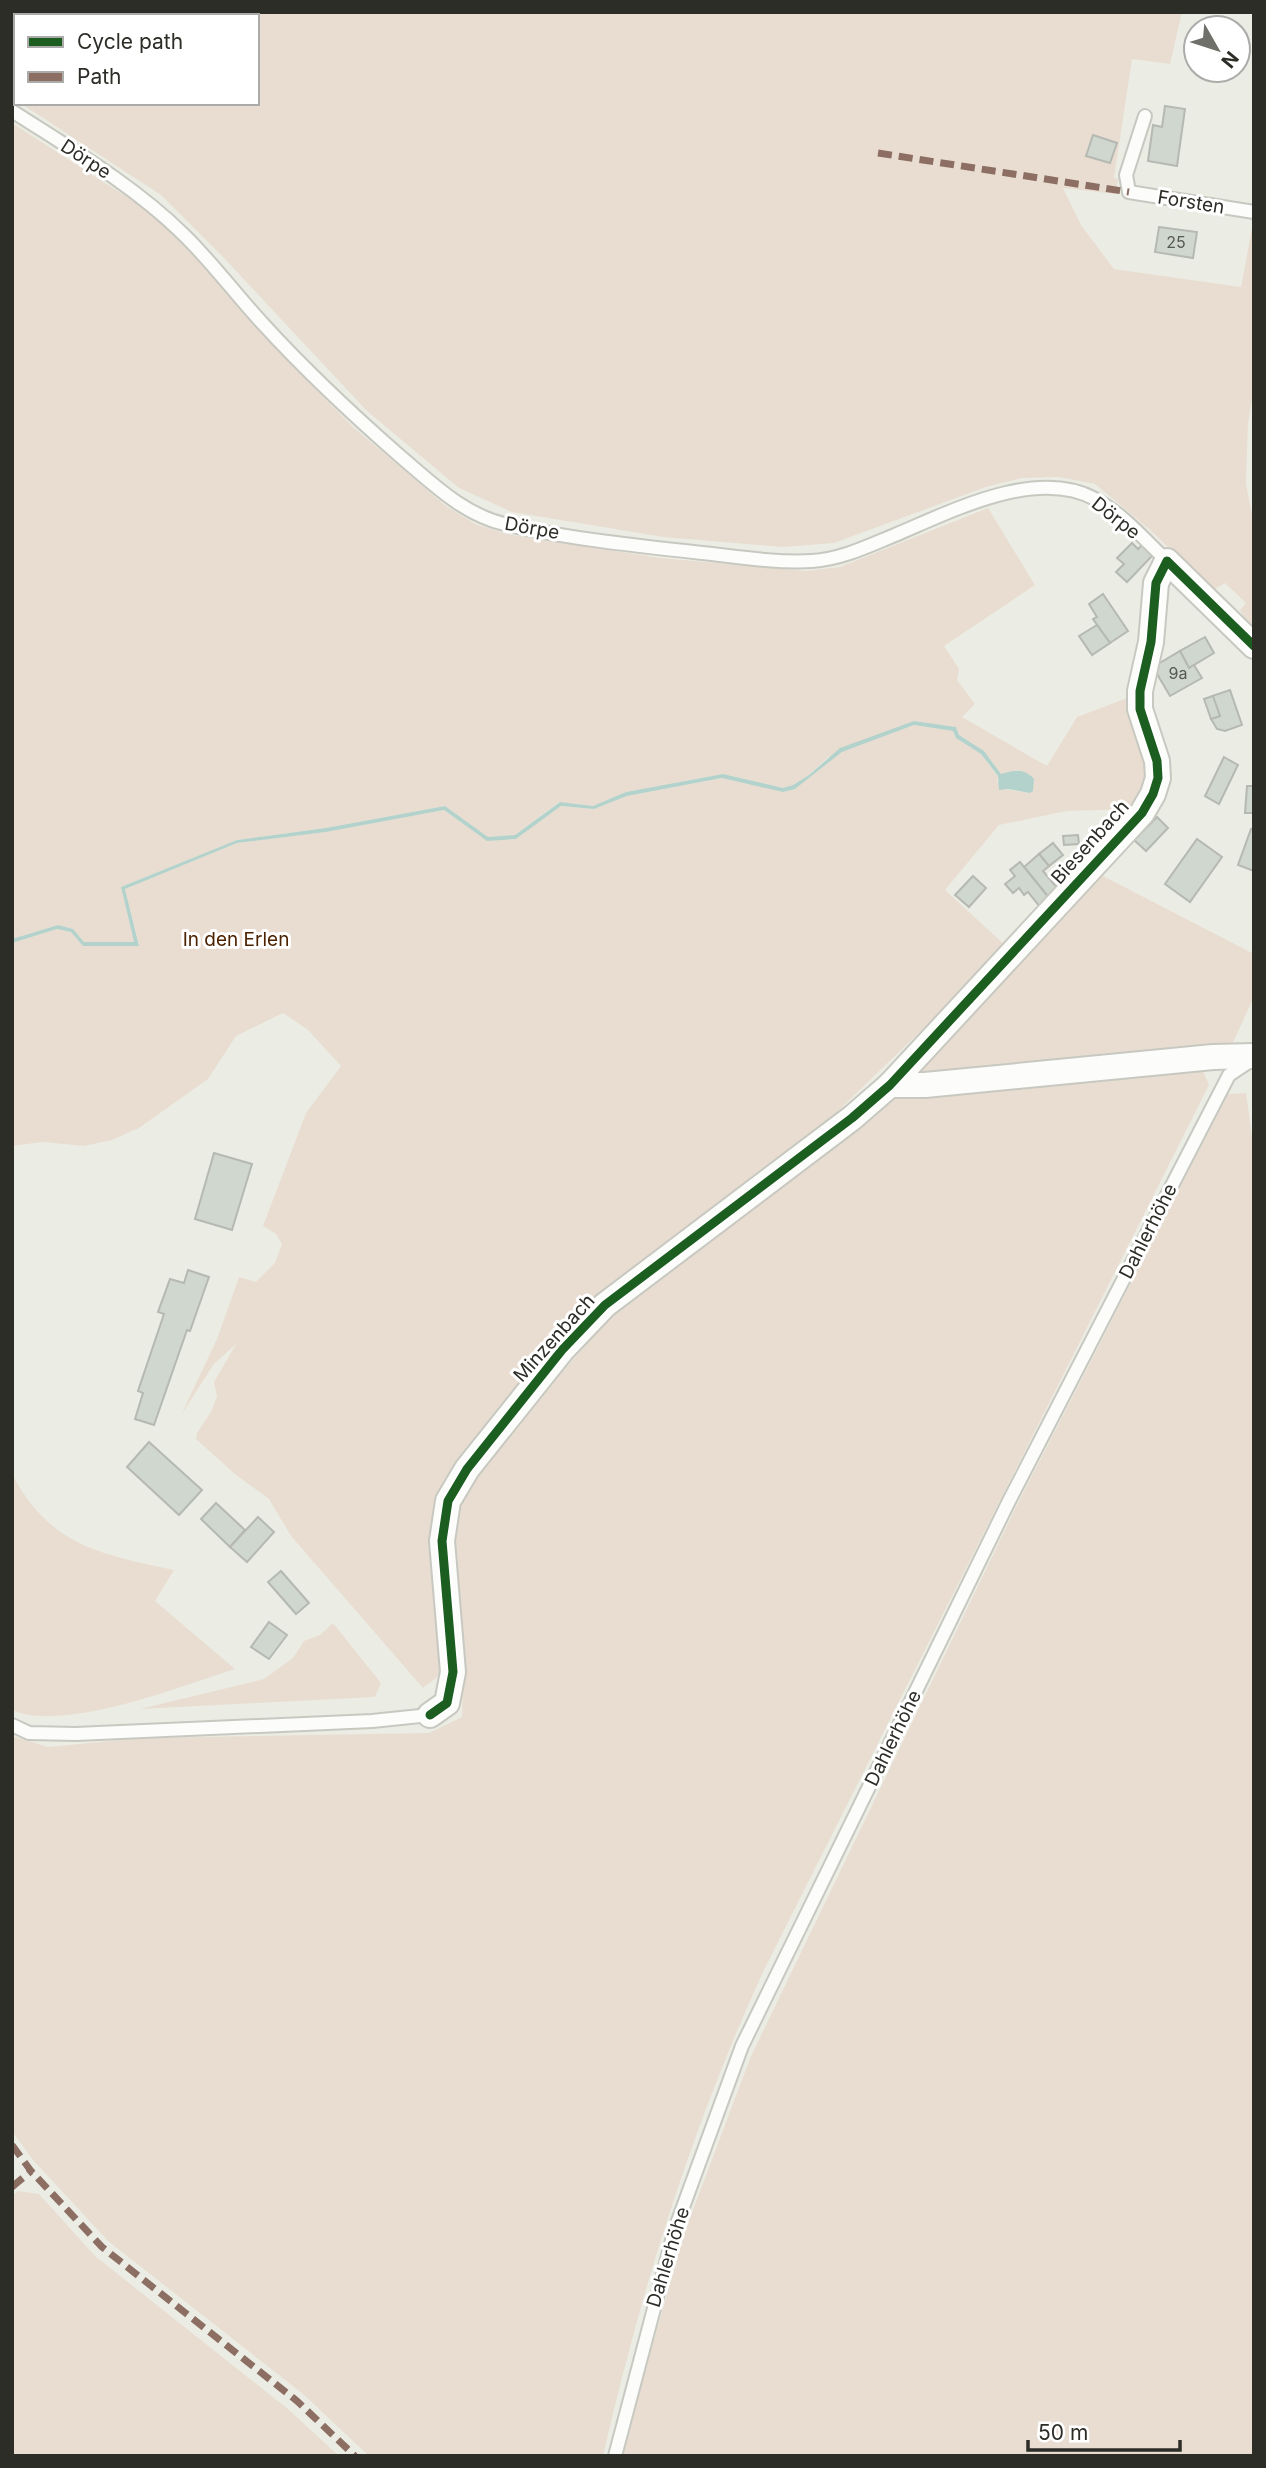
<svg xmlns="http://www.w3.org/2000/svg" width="1266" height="2468" viewBox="0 0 1266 2468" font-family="Inter,sans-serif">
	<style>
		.green { fill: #e9ddd1 }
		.water { fill: #b3d2cb }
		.building { fill: #d0d7ce; stroke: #b5b9b2; stroke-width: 2 }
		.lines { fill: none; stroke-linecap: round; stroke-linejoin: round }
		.service-casing { stroke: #c7c9c1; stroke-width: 16 }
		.minor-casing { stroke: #c7c9c1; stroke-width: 28 }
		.service { stroke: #fcfcfb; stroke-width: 12 }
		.minor { stroke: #fcfcfb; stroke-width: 24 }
		.quiet { stroke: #8d6e63; stroke-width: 7; stroke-dasharray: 14 7; stroke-linecap: butt }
		.cycleway-casing { stroke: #fff; stroke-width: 13 }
		.cycleway { stroke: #1b5e20; stroke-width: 9 }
		.labels { text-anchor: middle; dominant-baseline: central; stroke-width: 6; stroke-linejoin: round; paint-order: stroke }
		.number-label { font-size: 16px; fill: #565852 }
		.street-label { font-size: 19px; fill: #2c2d27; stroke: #fff }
		.park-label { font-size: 19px; fill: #4c2200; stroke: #fff }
	</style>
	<rect width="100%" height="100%" fill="#ebede4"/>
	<g class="green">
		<path d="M12,12h1170l-12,52 -38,-5 -18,119 4,1 -2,15 -53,-6 18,37 33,44 127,18 13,-70v172l-6,34 -2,61 8,41v110l-13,-12 4,-4 -5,-9 6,-7 -21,-20 -12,7 -64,-61 -54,-45 -36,-7 -37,1 -36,9 -152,56 -51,4 -120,-10 -151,-25 -53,-24 -92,-77 -144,-154 -62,-62 -141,-92h237v-87h-241v85l-4,-2z"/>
		<path d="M12,123l135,87 35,33 110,123 61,61 93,79 29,18 32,10 154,24 145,13 34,-4 148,-59 47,77 -91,61 15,23 -2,11 18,24 -13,13 85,49 30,-49 53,-20 15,47 3,38 -16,27 -65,2 -68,14 -54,65 61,56 -53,54 -138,133 -214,164 -165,202 5,175 -18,14 -132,-152 -22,-37 -33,-24 -40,-36 1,-6 15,-23 5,-14 -3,-14 22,-38 -22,20 -33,51 36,-76 22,-62 17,5 19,-19 7,-19 -6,-10 -13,-8 43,-113 35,-47 -33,-36 -25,-17 -47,23 -28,43 -69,49 -27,12 -28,6 -41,-4 -31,4v-203l45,-14 14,3 12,14 56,-1 -14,-56 112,-46 89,-11 118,-22 43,31 29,-2 45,-33 33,3 33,-13 96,-18 60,14 12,-3 47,-37 72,-27 39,6 3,7 25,16 17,23 -1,4 6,8 27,4v-18l-13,-5 -16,4 -17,-23 -25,-16 -3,-8 -42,-6 -86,36 -19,18 -16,10 -10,3 -60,-14 -97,18 -33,14 -34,-4 -44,33 -27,2 -43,-31 -119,22 -89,12 -116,47 13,55h-50l-11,-13 -15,-4 -46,14z"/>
		<path d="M1101,875l153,79v43l-24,52 -307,26 -10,-5z"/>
		<path d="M1201,1066l8,19 -446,887c-71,155 -122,318 -160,484h-234l-66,-62 -195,-153 -75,-81 -21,-29v-395l36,11 94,-9 287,-5 33,-16 1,-41 -8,-138 8,-43 31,-47 136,-152 241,-187 27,-14z"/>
		<path d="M1246,1093l8,58v1305h-633l64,-225 66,-175 267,-553 210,-409z"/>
		<path d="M12,1474c38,72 88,80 162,96l-19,31 80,68c-54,17 -171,64 -223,41z"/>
		<path d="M333,1623l48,60 -6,14 -235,12 124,-30 29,-21 11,-17 16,-6z"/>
		<path d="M18,2191l21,3 56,62 193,153 51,47h-327v-260z"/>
	</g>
	<path class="water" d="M914,721l42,6 3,8 25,16 17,23c13,-4 23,-6 33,5l-1,12 -3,2 -22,-4 -9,1 -1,-14 -17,-22 -25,-16 -3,-7 -39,-6 -72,27 -47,37 -12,3 -61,-14 -95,18 -33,13 -33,-3 -45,33 -29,2 -43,-31 -118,22 -89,11 -112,46 14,57h-56l-12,-14 -14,-3 -45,14v-4l46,-14 15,4 11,13h50l-13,-55 116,-47 89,-12 119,-22 43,31 27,-2 45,-33 33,4 33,-14 97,-18 60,14 10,-3 16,-10 31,-27z"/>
	<g class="building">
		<path d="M1165,106l20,3 -8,57 -29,-5 5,-36 9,2z"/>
		<path d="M1093,135l24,8 -7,20 -24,-7z"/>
		<path d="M1159,227l38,5 -4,26 -38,-6z"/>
		<path d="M1132,543l6,6 4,-4 10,11 -25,26 -11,-10 8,-8 -7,-6z"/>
		<path d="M1103,594l25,37 -18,12 -17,-24 4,-2 -8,-13z"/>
		<path d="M1097,625l13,18 -18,12 -13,-19z"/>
		<path d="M1205,637l9,16 -25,15 -9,-17z"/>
		<path d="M1180,651l9,17 5,-3 8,13 -32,18 -17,-29z"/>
		<path d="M1230,690l12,35 -17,6 -8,-2 -6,-10 9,-3 -8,-20z"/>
		<path d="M1213,696l7,20 -9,3 -7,-20z"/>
		<path d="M1224,757l14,8 -19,39 -14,-8z"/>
		<path d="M1247,786h7v27h-9z"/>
		<path d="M1157,817l11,11 -22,23 -12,-11z"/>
		<path d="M1251,829l3,1v41l-16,-6z"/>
		<path d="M1078,835l1,9 -15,1 -1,-9z"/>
		<path d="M1197,839l25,18 -32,45 -25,-18z"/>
		<path d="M1053,843l10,12 -14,11 -10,-12z"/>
		<path d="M1083,846l7,6 -9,10 -7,-6z"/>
		<path d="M1039,854l10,12 -6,5 17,20 -10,8 -26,-32z"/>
		<path d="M1020,862l30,37 -10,8 -12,-15 -4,3 -5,-7 -6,5 -8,-9 10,-8 -5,-6z"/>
		<path d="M973,876l13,12 -17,19 -14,-12z"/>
		<path d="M214,1153l38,11 -20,66 -37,-11z"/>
		<path d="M188,1270l21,7 -19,54 -3,-1 -33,95 -19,-6 8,-26 -5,-2 26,-77 -6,-2 12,-33 14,4z"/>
		<path d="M149,1442l53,48 -23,25 -52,-48z"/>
		<path d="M216,1503l29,27 -15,17 -29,-28z"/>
		<path d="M258,1517l16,15 -27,30 -17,-15z"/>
		<path d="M281,1571l28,32 -13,11 -28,-32z"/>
		<path d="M269,1622l18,13 -18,24 -18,-12z"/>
	</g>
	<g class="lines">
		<defs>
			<g id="service">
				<path d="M12,111c59,38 121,74 171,123 29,28 53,61 81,91 43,47 89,90 137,132 33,28 64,59 107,68 64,14 130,21 195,28 36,4 72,10 109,8 30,-2 56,-15 83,-26 57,-24 141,-68 200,-36 28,15 50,41 72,62"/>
				<path d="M1145,116l-19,59 3,17 125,20"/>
				<path d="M12,1725l17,8 47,1 296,-13 58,-6"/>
				<path d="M615,2456l60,-227 67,-183 267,-545 220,-426 21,-14"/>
			</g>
			<g id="minor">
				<path d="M890,1085h35l288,-28 41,-1"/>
				<path d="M430,1715l17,-12 6,-31 -11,-131 6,-40 19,-32 95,-119 43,-45 247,-187 38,-33 252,-272 11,-19 5,-16 -1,-17 -17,-52v-18l11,-49 5,-59 11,-22 87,85"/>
			</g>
		</defs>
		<use href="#service" class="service-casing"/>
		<use href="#minor" class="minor-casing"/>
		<use href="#service" class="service"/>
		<use href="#minor" class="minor"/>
		<g class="quiet">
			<path d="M878,153l251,39"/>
			<path d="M12,2145l19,26 71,76 195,154 58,55"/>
			<path d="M12,2187l19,-16"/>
		</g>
		<defs>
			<path id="cycleway" d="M430,1715l17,-12 6,-31 -11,-131 6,-40 19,-32 95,-119 43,-45 247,-187 38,-33 252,-272 11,-19 5,-16 -1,-17 -17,-52v-18l11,-49 5,-59 11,-22 87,85"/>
		</defs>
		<use href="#cycleway" class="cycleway-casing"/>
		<use href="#cycleway" class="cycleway"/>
	</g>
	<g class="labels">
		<g class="number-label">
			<text x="1176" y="242">25</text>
			<text x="1178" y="673">9a</text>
		</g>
		<g class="street-label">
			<text transform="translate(86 159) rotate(33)">Dörpe</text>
			<text transform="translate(1191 202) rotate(9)">Forsten</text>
			<text transform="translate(1116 518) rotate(38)">Dörpe</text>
			<text transform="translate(532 528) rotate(10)">Dörpe</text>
			<text transform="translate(1090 842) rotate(-48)">Biesenbach</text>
			<text transform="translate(1148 1231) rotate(-63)">Dahlerhöhe</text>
			<text transform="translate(554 1338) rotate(-48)">Minzenbach</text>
			<text transform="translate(893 1738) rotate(-64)">Dahlerhöhe</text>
			<text transform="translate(668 2257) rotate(-73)">Dahlerhöhe</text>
		</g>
		<g class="park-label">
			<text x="236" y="939">In den Erlen</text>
		</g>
	</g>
	<rect width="1266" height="2468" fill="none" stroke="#2c2d27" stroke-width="28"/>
	<rect x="14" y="14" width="245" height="91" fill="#ffffff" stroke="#ababa9" stroke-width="2"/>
	<rect x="28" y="37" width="35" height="10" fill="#1b5e20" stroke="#ababa9" stroke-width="2"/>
	<text x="77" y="49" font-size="21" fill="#2c2d27">Cycle path</text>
	<rect x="28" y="72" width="35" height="10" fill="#8d6e63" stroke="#ababa9" stroke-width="2"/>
	<text x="77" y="84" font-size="21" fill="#2c2d27">Path</text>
	<g transform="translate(1217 49) rotate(129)"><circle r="33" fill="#ffffff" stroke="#ababa9" stroke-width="2"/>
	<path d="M0-5L12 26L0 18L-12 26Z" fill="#6f7069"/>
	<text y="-10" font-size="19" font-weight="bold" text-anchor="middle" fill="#2c2d27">N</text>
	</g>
	<path d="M1028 2440v10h152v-10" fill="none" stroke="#2c2d27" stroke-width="3.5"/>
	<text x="1038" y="2440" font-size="21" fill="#2c2d27" stroke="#ffffff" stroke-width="5" paint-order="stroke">50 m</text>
</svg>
